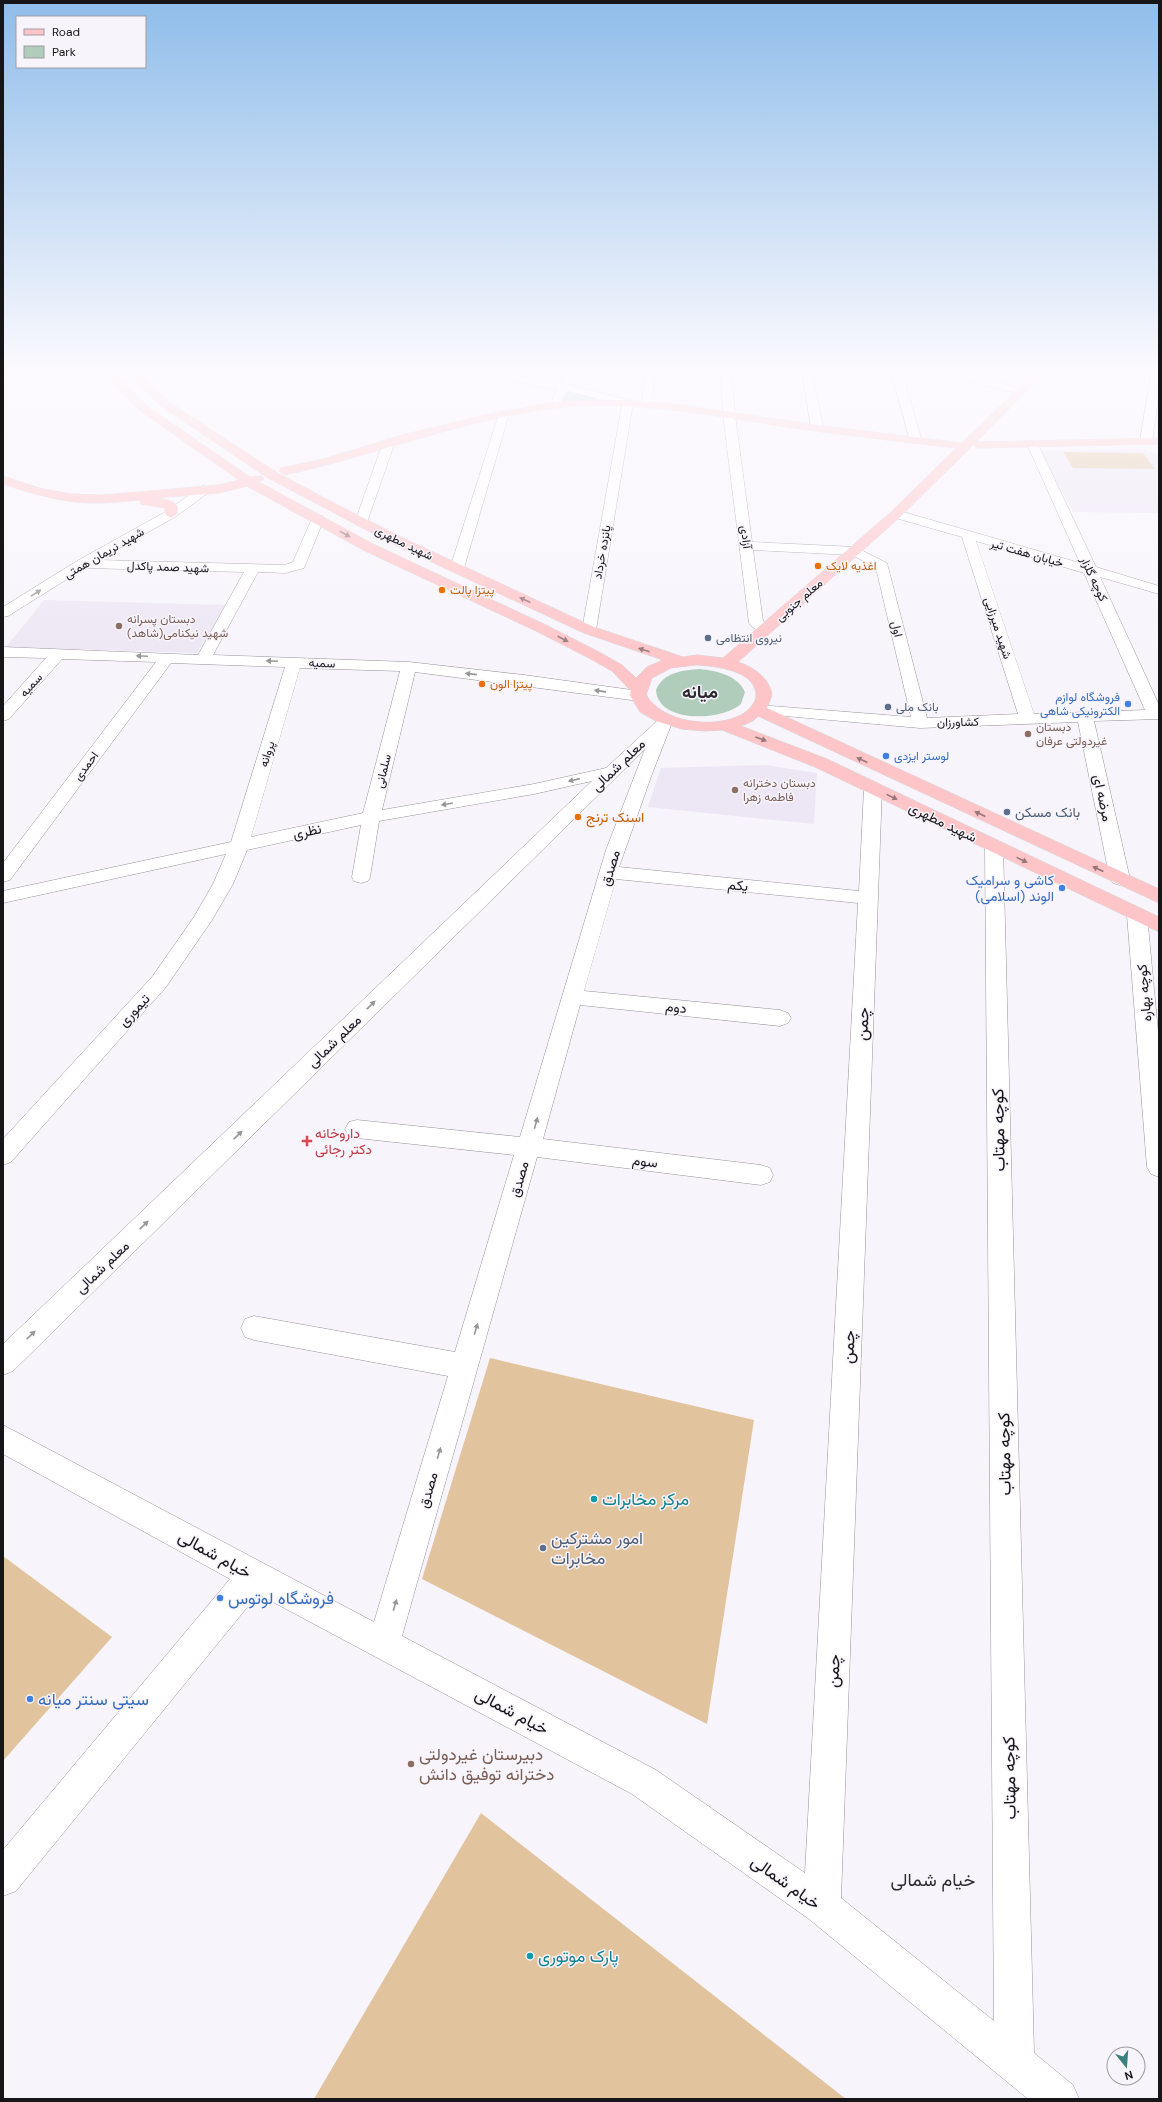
<svg xmlns="http://www.w3.org/2000/svg" width="1162" height="2102" viewBox="0 0 1162 2102" font-family="'DM Sans',Vazirmatn,sans-serif">
	<style>
		.built { fill: #ede6f4 }
		.green { fill: #b0cdbb }
		.building { fill: #e1c49e }
		.lines { fill: none; stroke-linecap: round; stroke-linejoin: round }
		.minor-casing { stroke: #96929a; stroke-width: 1 }
		.major-casing { stroke: #d5d5d5; stroke-width: 1 }
		.minor { fill: #fff; fill-rule: evenodd }
		.major { fill: #fec5c8; fill-rule: evenodd }
		.oneway { fill: #967679 }
		.oneway2 { fill: #969697 }
		.food-dot { fill: #e8710a; stroke: #f8f4fc; stroke-width: 1.5 }
		.education-dot { fill: #8d6e63; stroke: #f8f4fc; stroke-width: 1.5 }
		.service-dot { fill: #5c6f8a; stroke: #f8f4fc; stroke-width: 1.5 }
		.shop-dot { fill: #3f7fe0; stroke: #f8f4fc; stroke-width: 1.5 }
		.health-dot { fill: #e0444e; stroke: #f8f4fc; stroke-width: 1.5 }
		.culture-dot { fill: #0f9aa8; stroke: #f8f4fc; stroke-width: 1.5 }
		.labels { text-anchor: middle; dominant-baseline: central; stroke-width: 3; stroke-linejoin: round; paint-order: stroke }
		.far-street-label { font-size: 12px; fill: #161518; stroke: #f8f4fc }
		.far-food-label { font-size: 12px; fill: #c56008; stroke: #f8f4fc; text-anchor: start }
		.far-education-label { font-size: 12px; fill: #785e54; stroke: #f8f4fc; text-anchor: start }
		.far-service-label { font-size: 12px; fill: #4e5e75; stroke: #f8f4fc; text-anchor: start }
		.far-shop-label { font-size: 12px; fill: #366cbe; stroke: #f8f4fc; text-anchor: end }
		.street-label { font-size: 14px; fill: #161518; stroke: #f8f4fc }
		.service-label { font-size: 14px; fill: #4e5e75; stroke: #f8f4fc; text-anchor: start }
		.food-label { font-size: 14px; fill: #c56008; stroke: #f8f4fc; text-anchor: start }
		.shop-label { font-size: 14px; fill: #366cbe; stroke: #f8f4fc; text-anchor: end }
		.health-label { font-size: 14px; fill: #be3a42; stroke: #f8f4fc; text-anchor: start }
		.near-street-label { font-size: 17px; fill: #161518; stroke: #f8f4fc }
		.near-culture-label { font-size: 17px; fill: #0d838f; stroke: #f8f4fc; text-anchor: start }
		.near-service-label { font-size: 17px; fill: #4e5e75; stroke: #f8f4fc; text-anchor: start }
		.near-shop-label { font-size: 17px; fill: #366cbe; stroke: #f8f4fc; text-anchor: start }
		.near-education-label { font-size: 17px; fill: #785e54; stroke: #f8f4fc; text-anchor: start }
		.far-town-label { font-size: 18px; font-weight: bold; fill: #2c292f; stroke: #f8f4fc }
		.near-neighbourhood-label { font-size: 18px; fill: #2c292f; stroke: #f8f4fc }
	</style>
	<rect width="100%" height="100%" fill="#f8f4fc"/>
	<g class="built">
		<path d="M1142,449l17,6v58l-86,-1 -33,-61z"/>
		<path d="M44,600l183,5 -30,48 -191,-6z"/>
		<path d="M765,765l52,8 -3,51 -166,-17 13,-39z"/>
	</g>
	<g class="green">
		<path d="M566,390l49,12 -54,1z"/>
		<path d="M700,669c17,2 37,6 45,23l-4,12c-19,17 -83,20 -85,-14 7,-18 28,-20 44,-21z"/>
	</g>
	<g class="building">
		<path d="M1063,452l80,1 12,16 -82,-1z"/>
		<path d="M490,1358l264,62 -47,304 -285,-145z"/>
		<path d="M3,1556l109,81 -109,124z"/>
		<path d="M481,1813l365,286h-532z"/>
	</g>
	<g class="lines">
		<defs>
			<g id="minor">
				<path d="M456,370h23l81,13 6,-13h10l-7,15 63,16 1,2 -37,227 -2,3h-10l-2,-3 40,-225 -55,-14 -6,12 -4,1 -5,-3 5,-12 -96,-16z"/>
				<path d="M645,370h10l-3,34 -5,3 -5,-3z"/>
				<path d="M721,370h10l4,45 17,127 103,5 32,16 40,155 91,-4 -56,-177 -70,-20 -2,-3 2,-3h8l180,52 -53,-119 2,-2h8l59,125 63,19v8l-59,-17 59,128v14l-65,2 36,158 -3,4 -7,2 -7,-2 -3,-4 -32,-157 -158,6 -168,-15 -2,-3 2,-3 6,-2 153,12 -35,-149 -24,-13 -99,-5 10,71 11,7 -2,3c-8,2 -19,-1 -23,-8l-26,-208zM976,541l108,32 61,137 -111,4z"/>
				<path d="M802,370h10l11,58 -2,2h-8l-2,-2z"/>
				<path d="M891,370h10l21,71 -2,2h-8l-2,-2z"/>
				<path d="M964,370h10l3,7 47,12 1,2 -5,3 -51,-13z"/>
				<path d="M1152,370h7v21l-7,50 -6,3 -6,-3z"/>
				<path d="M504,411l5,3 -45,154 -7,4 -5,-1 -2,-3 49,-154z"/>
				<path d="M389,439l6,3 -28,80 -6,4 -5,-1 -1,-3 28,-80z"/>
				<path d="M204,486l6,4 -2,3 -33,24 -77,43 187,5 8,-3 20,-46h10l1,3 -20,49 -18,5 -28,-1 -45,83 196,7 115,13 115,16 6,2 2,3 -2,3 -6,2 -224,-29 -33,138 152,-26 72,-16 50,-46 3,-5h12l2,3 -21,54 -33,93 240,24 5,-103 3,-4 6,-1 6,1 3,4 -41,1110 153,123 -9,-1175 2,-4 7,-2 7,2 2,4 31,1207 39,32 6,14h-51l-219,-180 -177,-125 -374,-200 -242,297 -13,5v-46l227,-271 -227,-125v-29l371,197 74,-246 -194,-36 -9,-3 -4,-9 4,-9 9,-3 201,36 59,-197 -157,-17 -8,-2 -4,-7 4,-7 8,-2 163,17 86,-287 39,-101 -632,622 -10,4v-31l589,-563 -58,13 -155,27 -9,56 -2,4 -7,2 -7,-2 -2,-4 9,-52 -114,25 -14,34 -21,36 -46,67 -155,175 -8,3v-26l149,-162 42,-60 19,-33 13,-30 -223,49v-12l228,-49 54,-175 -114,-4 -161,217 -7,2v-19l153,-201 -94,-3 -53,60 -6,2v-15l43,-48 -43,-1v-10l195,8 46,-83 -159,-4 -77,48 -5,1v-10l74,-46 90,-50 33,-24zM300,668l100,3 -37,142 -112,24zM616,879l242,24 -53,970 -149,-103 -254,-134 135,-479 224,28 9,-3 3,-7 -3,-7 -9,-3 -218,-26 37,-134 200,21 8,-3 3,-5 -3,-5 -8,-3 -196,-19z"/>
				<path d="M1137,908l7,2 3,5 12,127v135l-8,-3 -4,-7 -20,-252 3,-5z"/>
			</g>
			<path id="major" d="M101,370h11l35,36 103,71 12,-1 2,3 -5,3 114,62 173,81 53,27 23,13 14,13 11,-11 16,-7 -79,-27 -191,-89 -125,-66 -107,-72 -36,-36h11l33,32 107,70 56,30 71,36 191,89 89,30 14,-2 26,3 169,-147 64,-63c-59,-7 -118,-13 -176,-22 -74,-11 -151,-27 -225,-18 -93,12 -179,47 -270,67l-6,-4 2,-3 42,-9 79,-24 82,-20 71,-13 36,-2h37l56,5 133,20 145,18 75,-73h11l-72,72 183,-4v6l-181,4 -5,-3 -73,72 -162,145c15,5 31,15 34,33l-5,13 392,181v14l-401,-187 -5,5 -12,5 86,33 332,158v15l-344,-165 -93,-37 -17,1 -23,-2 -26,-8 -16,-9 -10,-17 1,-4 -19,-20 -23,-13 -53,-27 -173,-81 -116,-64 -28,7 -64,5c9,1 18,2 23,9l-1,7 -6,4 -6,-4v-6l-24,-4 -1,-4c-23,2 -48,5 -71,1 -23,-3 -44,-10 -66,-17v-8l36,12 31,6 33,1 116,-10 20,-5 -100,-70zM697,665c17,1 61,5 59,32 -1,7 -9,15 -15,18 -28,14 -78,8 -95,-20l6,-17 19,-10z"/>
		</defs>
		<use href="#minor" class="minor-casing"/>
		<use href="#major" class="major-casing"/>
		<use href="#minor" class="minor"/>
		<use href="#major" class="major"/>
	</g>
	<defs><path id="oneway-solid" d="M-6-.8H1V-3.2L6.5 0L1 3.2V.8H-6Z"/></defs>
	<g class="oneway">
		<use href="#oneway-solid" transform="translate(345 534) rotate(29)"/>
		<use href="#oneway-solid" transform="translate(525 600) rotate(-155)"/>
		<use href="#oneway-solid" transform="translate(563 639) rotate(27)"/>
		<use href="#oneway-solid" transform="translate(644 650) rotate(-162)"/>
		<use href="#oneway-solid" transform="translate(761 739) rotate(20)"/>
		<use href="#oneway-solid" transform="translate(862 760) rotate(-155)"/>
		<use href="#oneway-solid" transform="translate(892 797) rotate(26)"/>
		<use href="#oneway-solid" transform="translate(980 814) rotate(-155)"/>
		<use href="#oneway-solid" transform="translate(1022 860) rotate(26)"/>
		<use href="#oneway-solid" transform="translate(1098 869) rotate(-155)"/>
	</g>
	<g class="oneway2">
		<use href="#oneway-solid" transform="translate(36 593) rotate(-32)"/>
		<use href="#oneway-solid" transform="translate(142 656) rotate(-178)"/>
		<use href="#oneway-solid" transform="translate(272 661) rotate(-178)"/>
		<use href="#oneway-solid" transform="translate(471 674) rotate(-174)"/>
		<use href="#oneway-solid" transform="translate(600 691) rotate(-172)"/>
		<use href="#oneway-solid" transform="translate(574 780) rotate(167)"/>
		<use href="#oneway-solid" transform="translate(447 804) rotate(170)"/>
		<use href="#oneway-solid" transform="translate(371 1005) rotate(-44)"/>
		<use href="#oneway-solid" transform="translate(536 1123) rotate(-74)"/>
		<use href="#oneway-solid" transform="translate(238 1135) rotate(-44)"/>
		<use href="#oneway-solid" transform="translate(144 1225) rotate(-44)"/>
		<use href="#oneway-solid" transform="translate(476 1329) rotate(-74)"/>
		<use href="#oneway-solid" transform="translate(31 1335) rotate(-44)"/>
		<use href="#oneway-solid" transform="translate(439 1453) rotate(-74)"/>
		<use href="#oneway-solid" transform="translate(395 1605) rotate(-74)"/>
	</g>
	<linearGradient id="sky" x2="0" y2="1"><stop stop-color="#8fbdea"/><stop offset="0.56" stop-color="#fcfafe"/><stop offset="1" stop-color="#fcfafe" stop-opacity="0"/></linearGradient>
	<rect width="1162" height="664" fill="url(#sky)"/>
	<g class="food-dot">
		<circle cx="818" cy="566" r="4"/>
		<circle cx="442" cy="590" r="4"/>
		<circle cx="482" cy="684" r="4"/>
		<circle cx="578" cy="817" r="4"/>
	</g>
	<g class="education-dot">
		<circle cx="119" cy="626" r="4"/>
		<circle cx="1028" cy="734" r="4"/>
		<circle cx="735" cy="790" r="4"/>
		<circle cx="411" cy="1764" r="4"/>
	</g>
	<g class="service-dot">
		<circle cx="708" cy="638" r="4"/>
		<circle cx="888" cy="707" r="4"/>
		<circle cx="1007" cy="812" r="4"/>
		<circle cx="543" cy="1548" r="4"/>
	</g>
	<g class="shop-dot">
		<circle cx="1128" cy="704" r="4"/>
		<circle cx="886" cy="756" r="4"/>
		<circle cx="1062" cy="888" r="4"/>
		<circle cx="220" cy="1598" r="4"/>
		<circle cx="30" cy="1699" r="4"/>
	</g>
	<path class="health-dot" d="M305 1135h4v4h4v4h-4v4h-4v-4h-4v-4h4z"/>
	<g class="culture-dot">
		<circle cx="594" cy="1499" r="4"/>
		<circle cx="530" cy="1956" r="4"/>
	</g>
	<g class="labels">
		<g class="far-street-label">
			<text transform="translate(746 537) rotate(83)">آزادی</text>
			<text transform="translate(404 543) rotate(26)">شهید مطهری</text>
			<text transform="translate(602 552) rotate(-80)">پانزده خرداد</text>
			<text transform="translate(104 553) rotate(-30)">شهید نریمان همتی</text>
			<text transform="translate(1027 553) rotate(16)">خیابان هفت تیر</text>
			<text transform="translate(168 567) rotate(2)">شهید صمد پاکدل</text>
			<text transform="translate(1094 579) rotate(65)">کوچه گلزار</text>
			<text transform="translate(799 600) rotate(-41)">معلم جنوبی</text>
			<text transform="translate(998 628) rotate(72)">شهید میرزایی</text>
			<text transform="translate(897 629) rotate(76)">اول</text>
			<text transform="translate(322 663) rotate(2)">سمیه</text>
			<text transform="translate(31 685) rotate(-48)">سميه</text>
			<text transform="translate(958 722) rotate(-1)">کشاورزان</text>
			<text transform="translate(267 754) rotate(-73)">پروانه</text>
			<text transform="translate(86 766) rotate(-53)">احمدی</text>
			<text transform="translate(383 771) rotate(-76)">سلمانی</text>
		</g>
		<g class="far-food-label">
			<text x="826" y="566">اغذیه لایک</text>
			<text x="450" y="590">پیتزا پالت</text>
			<text x="490" y="684">پیتزا الون</text>
		</g>
		<g class="far-education-label">
			<text x="127" y="619">دبستان پسرانه<tspan x="127" dy="14">شهید نیکنامی(شاهد)</tspan></text>
			<text x="1036" y="727">دبستان<tspan x="1036" dy="14">غیردولتی عرفان</tspan></text>
			<text x="743" y="783">دبستان دخترانه<tspan x="743" dy="14">فاطمه زهرا</tspan></text>
		</g>
		<g class="far-service-label">
			<text x="716" y="638">نیروی انتظامی</text>
			<text x="896" y="707">بانک ملی</text>
		</g>
		<g class="far-shop-label">
			<text x="1120" y="697">فروشگاه لوازم<tspan x="1120" dy="14">الکترونیکی شاهی</tspan></text>
			<text x="894" y="756" text-anchor="start">لوستر ایزدی</text>
		</g>
		<g class="street-label">
			<text transform="translate(618 765) rotate(-44)">معلم شمالی</text>
			<text transform="translate(1103 798) rotate(78)">مرضه ای</text>
			<text transform="translate(943 822) rotate(26)">شهید مطهری</text>
			<text transform="translate(307 831) rotate(-12)">نظری</text>
			<text transform="translate(610 868) rotate(-73)">مصدق</text>
			<text transform="translate(738 885) rotate(6)">یکم</text>
			<text transform="translate(1144 993) rotate(-95)">کوچه بهاره</text>
			<text transform="translate(676 1007) rotate(6)">دوم</text>
			<text transform="translate(134 1010) rotate(-47)">تیموری</text>
			<text transform="translate(334 1041) rotate(-44)">معلم شمالی</text>
			<text transform="translate(645 1161) rotate(7)">سوم</text>
			<text transform="translate(519 1179) rotate(-74)">مصدق</text>
			<text transform="translate(102 1267) rotate(-44)">معلم شمالی</text>
			<text transform="translate(428 1490) rotate(-74)">مصدق</text>
		</g>
		<g class="service-label">
			<text x="1015" y="812">بانک مسکن</text>
		</g>
		<g class="food-label">
			<text x="586" y="817">اسنک ترنج</text>
		</g>
		<g class="shop-label">
			<text x="1054" y="880">کاشی و سرامیک<tspan x="1054" dy="16">الوند (اسلامی)</tspan></text>
		</g>
		<g class="health-label">
			<text x="315" y="1133">داروخانه<tspan x="315" dy="16">دکتر رجائی</tspan></text>
		</g>
		<g class="near-street-label">
			<text transform="translate(862 1024) rotate(-87)">چمن</text>
			<text transform="translate(998 1130) rotate(-91)">کوچه مهتاب</text>
			<text transform="translate(848 1347) rotate(-87)">چمن</text>
			<text transform="translate(1004 1454) rotate(-91)">کوچه مهتاب</text>
			<text transform="translate(215 1554) rotate(29)">خیام شمالی</text>
			<text transform="translate(833 1671) rotate(-87)">چمن</text>
			<text transform="translate(512 1711) rotate(28)">خیام شمالی</text>
			<text transform="translate(1009 1778) rotate(-91)">کوچه مهتاب</text>
			<text transform="translate(786 1882) rotate(35)">خیام شمالی</text>
		</g>
		<g class="near-culture-label">
			<text x="602" y="1499">مرکز مخابرات</text>
			<text x="538" y="1956">پارک موتوری</text>
		</g>
		<g class="near-service-label">
			<text x="551" y="1538">امور مشترکین<tspan x="551" dy="20">مخابرات</tspan></text>
		</g>
		<g class="near-shop-label">
			<text x="228" y="1598">فروشگاه لوتوس</text>
			<text x="38" y="1699">سیتی سنتر میانه</text>
		</g>
		<g class="near-education-label">
			<text x="419" y="1754">دبیرستان غیردولتی<tspan x="419" dy="20">دخترانه توفیق دانش</tspan></text>
		</g>
		<g class="far-town-label">
			<text x="700" y="692">میانه</text>
		</g>
		<g class="near-neighbourhood-label">
			<text x="933" y="1880">خیام شمالی</text>
		</g>
	</g>
	<rect width="1162" height="2102" fill="none" stroke="#161518" stroke-width="8"/>
	<rect x="16" y="16" width="130" height="52" fill="#f8f4fc" stroke="#9e9ba1"/>
	<rect x="24" y="29" width="20" height="6" fill="#fec5c8" stroke="#9e9ba1"/>
	<text x="52" y="36" font-size="12" fill="#161518">Road</text>
	<rect x="24" y="46" width="20" height="12" fill="#b0cdbb" stroke="#9e9ba1"/>
	<text x="52" y="56" font-size="12" fill="#161518">Park</text>
	<g transform="translate(1126 2066) rotate(163)"><circle r="19" fill="#f8f4fc" stroke="#9e9ba1"/>
	<path d="M0-3L7 15L0 10L-7 15Z" fill="#3a827c"/>
	<text y="-6" font-size="11" font-weight="bold" text-anchor="middle" fill="#161518">N</text>
	</g>
</svg>
